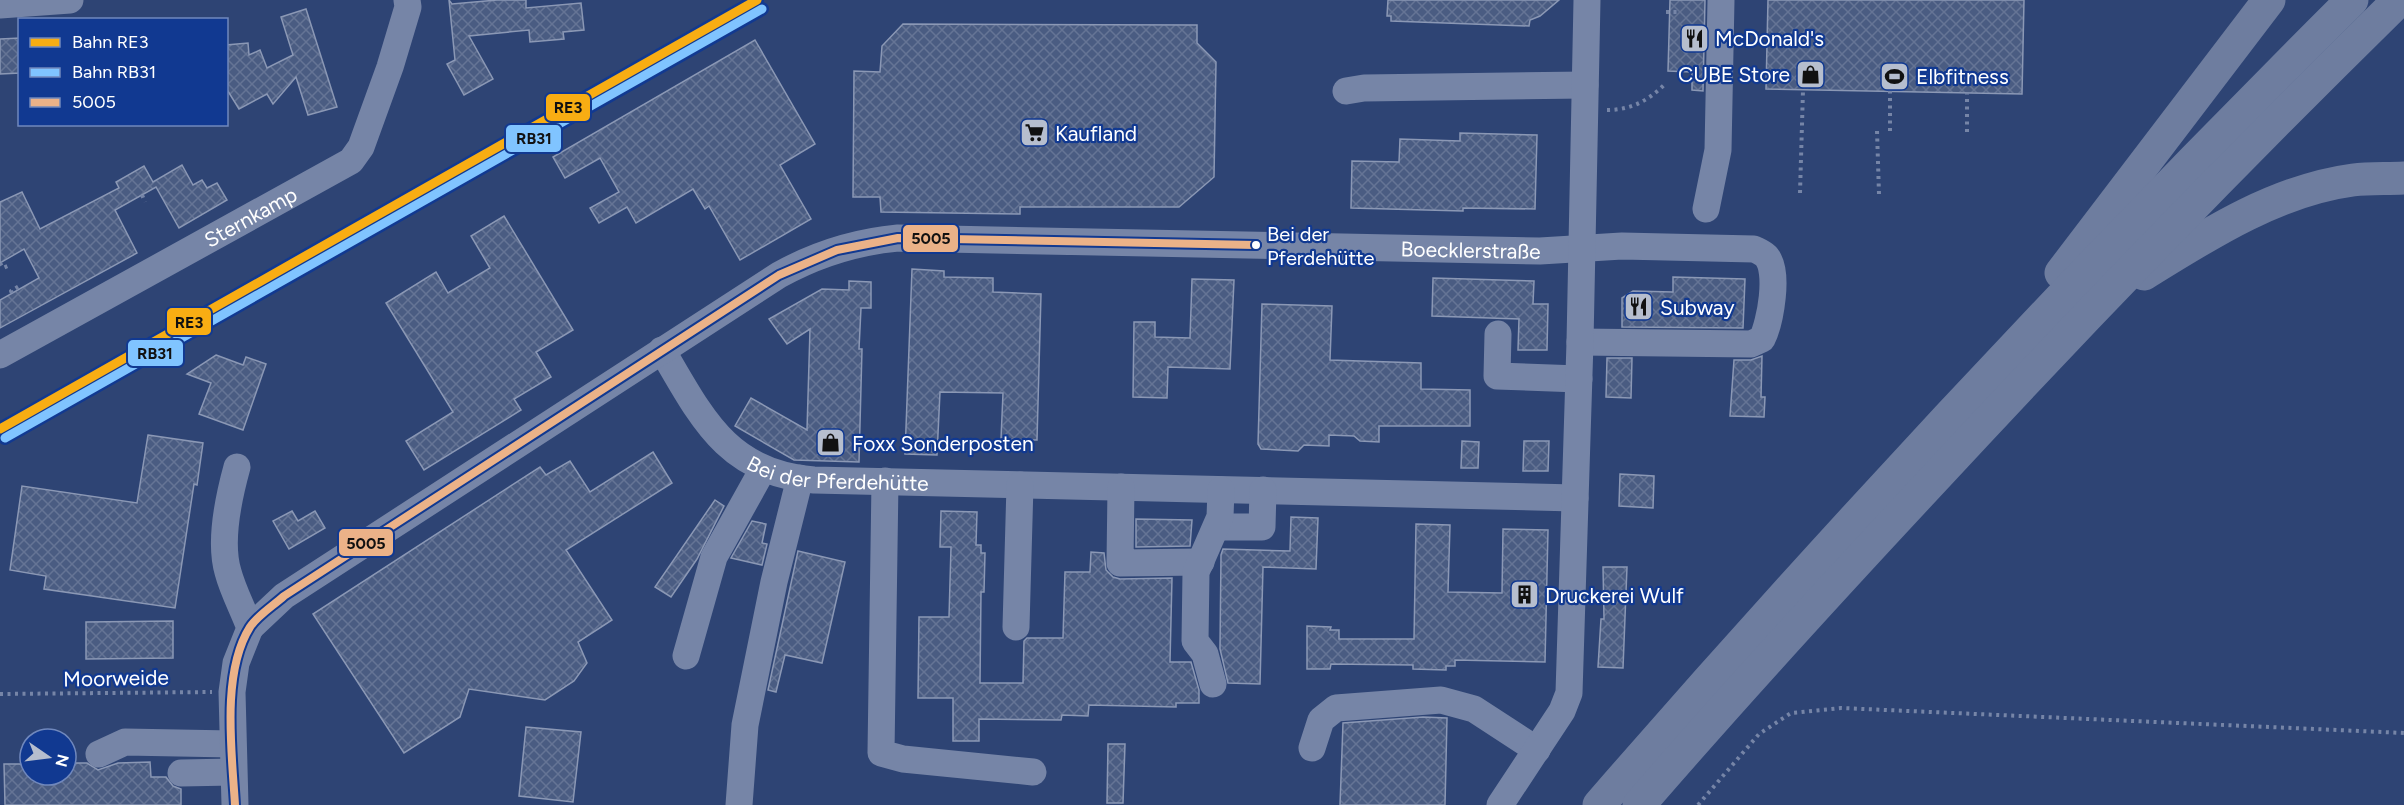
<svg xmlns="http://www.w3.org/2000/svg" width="2404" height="805" viewBox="0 0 2404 805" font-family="Figtree,sans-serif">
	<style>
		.building { fill: url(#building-cross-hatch); stroke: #8b98b5; stroke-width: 1.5 }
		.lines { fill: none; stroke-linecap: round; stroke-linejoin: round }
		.path { stroke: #7685a7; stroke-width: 4; stroke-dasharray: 3 4.5; stroke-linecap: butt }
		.minor { stroke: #7685a7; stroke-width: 27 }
		.highway { stroke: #6e7d9f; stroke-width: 33 }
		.bus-1-casing { stroke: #113991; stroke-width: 12 }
		.bus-1 { stroke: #ebb288; stroke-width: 8 }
		.rail-1-casing { stroke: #113991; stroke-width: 14 }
		.rail-2-casing { stroke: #113991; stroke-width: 14 }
		.rail-1 { stroke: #f8ad13; stroke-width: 9 }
		.rail-2 { stroke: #80c4ff; stroke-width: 9 }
		.bus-dot { fill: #fff; stroke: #113991; stroke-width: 2 }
		.labels { text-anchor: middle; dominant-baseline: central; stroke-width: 4.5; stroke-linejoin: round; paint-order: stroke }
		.bus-label { font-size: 20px; fill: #fff; stroke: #113991; text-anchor: start }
		.poi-label { font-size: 21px; fill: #fff; stroke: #113991; text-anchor: start }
		.street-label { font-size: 21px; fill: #fff; stroke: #113991 }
		.line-badge { stroke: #113991; stroke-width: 2 }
		.pale-badge-label { font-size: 16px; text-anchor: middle; font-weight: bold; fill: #111 }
	</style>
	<defs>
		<pattern id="building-cross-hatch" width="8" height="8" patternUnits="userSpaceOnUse" patternTransform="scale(1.5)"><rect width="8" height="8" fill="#4a5c82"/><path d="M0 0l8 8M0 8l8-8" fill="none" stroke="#657495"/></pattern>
	</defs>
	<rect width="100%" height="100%" fill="#2e4474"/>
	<g class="building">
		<path d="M449,0l3,4 45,-4h29v8l55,-5 3,27 -21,2 1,7 -34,3 -1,-12 -60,6 24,43 -29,16 -17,-31 8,-4z"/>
		<path d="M1388,0h171l-19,16 -10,4 -1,6 -138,-5v-5h-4z"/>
		<path d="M1670,0h35l-2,91 -11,-1v-18l-24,-1z"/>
		<path d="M1768,0h256l-2,94 -256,-5z"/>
		<path d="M306,9l31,98 -29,8 -12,-38 -23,27 -6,-10 -28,15 -13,-21v-43l22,-2 1,12 11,-5 7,18 26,-13 -12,-38z"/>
		<path d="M903,24l294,1v18l19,19 -2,115 -35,30h-159v7l-139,-2 -1,-15h-27l1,-126 26,1 2,-26z"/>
		<path d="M20,38v35l-20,1v-35z"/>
		<path d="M755,40l60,104 -35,21 31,54 -71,41 -31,-54 -4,3 -12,-20 -57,34 -9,-16 -28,16 -9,-15 29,-16 -19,-34 -35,20 -12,-21z"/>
		<path d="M1460,133l77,2 -2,74 -72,-1v3l-112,-3 1,-47 47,1 1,-23 60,2z"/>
		<path d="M182,165l11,20 9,-5 5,8 10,-5 10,17 -48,28 -23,-41 -41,23 22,43 -137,75v-28l39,-22 -15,-29 -24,14v-61l22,-10 18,37 79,-41 -3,-6 28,-16 9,16z"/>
		<path d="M504,216l69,114 -37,22 15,25 -37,22 7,11 -97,60 -18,-29 47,-29 -67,-109 50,-31 12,21 42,-25 -19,-32z"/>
		<path d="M912,269l32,2v6l49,1v14l48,2 -4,146 -36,-1 2,-46 -63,-1 -3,63 -32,-1z"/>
		<path d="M1673,277l72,2 -2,49 -121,-1v-29l11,-7 40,1z"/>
		<path d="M1433,278l101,3 -1,23h15l-1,46h-29l1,-31 -87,-3z"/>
		<path d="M1192,279l42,1 -4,89 -62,-2 -1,31 -34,-1 1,-75h21v15l35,1z"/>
		<path d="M849,281l22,1v26h-10l-2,41h3l-3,113 -65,-2 -59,-34 16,-28 56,32 3,-101 -23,15 -18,-25 53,-30 27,1z"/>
		<path d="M1262,304l70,2 -2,54 91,3v26l49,1v36h-91v16l-19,-1 -6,-5 -25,-1v11l-25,-1 -6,6 -37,-2 -3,-5z"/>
		<path d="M216,355l27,10 3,-8 20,7 -23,66 -44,-16 12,-31 -24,-9z"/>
		<path d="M1762,356l-1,41h4l-1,20 -34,-1 4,-56h17z"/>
		<path d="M1607,358h25l-1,40 -25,-1z"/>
		<path d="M148,435l55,8 -6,42 -3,-1 -19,124 -131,-19 2,-13 -36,-6 12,-84 115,17z"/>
		<path d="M1462,441l17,1 -1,26h-17z"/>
		<path d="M1524,441h25l-1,30h-25z"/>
		<path d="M653,452l19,31 -106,67 46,70 -34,22 9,21 -13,18 -29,19 -76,-11 -9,28 -56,36 -91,-139 227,-147 6,8 24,-14 20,31z"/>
		<path d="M1620,474l34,2 -1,32 -34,-2z"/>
		<path d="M715,500l9,6 -27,53 -26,38 -16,-10z"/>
		<path d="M292,511l6,10 17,-10 10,17 -36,21 -16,-28z"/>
		<path d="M941,511l36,1 -1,33h5v8h4l-1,39h-3l-1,91h43l1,-42 3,-3h36l2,-66h25l1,-20 13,1 2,17 7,7 7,2 52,-1 -2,84h21l8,28v13h-23v4l-87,-2 -1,11 -26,-1 -1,5 -82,-1v22h-26v-43h-35l1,-81h30l2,-70h-11z"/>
		<path d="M1291,517l27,1 -2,51 -53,-2 -3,117 -32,-1 -8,-34 1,-94 2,-6 67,2z"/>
		<path d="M1136,519l56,1 -2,26 -54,1z"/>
		<path d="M752,521l14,3 -4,19 5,1 -5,21 -31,-7z"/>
		<path d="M1416,524l34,1 -2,67 54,1 1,-64 45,1 -3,132 -90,-2v6h-9v4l-33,-1v-4l-82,-1 -1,5h-23v-43l24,1 -1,3h9v9h75z"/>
		<path d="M798,551l47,11 -23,101 -37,-8 -9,37 -8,-2z"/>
		<path d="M1603,567h24l-4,101 -25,-1 3,-48h3z"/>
		<path d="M173,621v37l-87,1v-37z"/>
		<path d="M1423,717l24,1 -2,87h-105l3,-82z"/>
		<path d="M526,727l55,5 -8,70 -54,-6z"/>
		<path d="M1108,744h17l-2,59h-16z"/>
		<path d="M150,762l1,15h15l7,9 8,3v16h-176l-1,-41h26v11h36v-12h21l11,7 20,-7z"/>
	</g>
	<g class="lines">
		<g class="path">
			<path d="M1666,12h11"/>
			<path d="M1607,110c23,0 41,-9 57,-25"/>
			<path d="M1877,131l2,63"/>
			<path d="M1890,131v-40"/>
			<path d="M1967,132v-39"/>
			<path d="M1800,193l3,-103"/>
			<path d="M142,195l3,7"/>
			<path d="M0,263l3,5 7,-3"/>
			<path d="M12,293l-1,-2 10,-6"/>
			<path d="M0,694l212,-2"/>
			<path d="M1698,805l61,-71 32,-21 50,-5 563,25"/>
		</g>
		<g class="minor">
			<path d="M0,5l70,-5"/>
			<path d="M1346,91l18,-3 221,-3"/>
			<path d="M1706,209l12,-59 3,-150"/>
			<path d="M1498,334l-1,42 82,3"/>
			<path id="s1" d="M662,350c40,68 65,123 152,130l761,18"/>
			<path id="s2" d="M0,355l351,-194 10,-14 29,-80 18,-60 -1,-7"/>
			<path d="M885,481l-4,272 22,6 130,13"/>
			<path d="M1121,487l-1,76 81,-1"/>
			<path d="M1217,527h45l1,-37"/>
			<path d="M1016,627l4,-142"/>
			<path id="s3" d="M250,628l34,-32 495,-321c38,-21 76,-33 119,-37l642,13 82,-5 132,3c4,2 9,4 12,7 14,15 4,67 -4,83l-11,5 -171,-2"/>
			<path d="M686,656l28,-99 49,-88"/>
			<path d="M1213,684l-8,-30 -10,-13 1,-69 24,-55 1,-27"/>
			<path d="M1312,748l9,-28 15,-12 105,-8 33,9 63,41"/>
			<path d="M99,754l26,-12 107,2"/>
			<path d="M181,773l52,-1"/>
			<path d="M235,805l-3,-113 4,-29 14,-35c-7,-19 -17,-37 -22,-56 -9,-30 1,-76 9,-105"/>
			<path d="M739,805l6,-80 29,-143 26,-104"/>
			<path d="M1500,805l62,-94 7,-18 11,-351 7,-342"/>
		</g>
		<g class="highway">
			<path d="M2061,273l208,-273"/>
			<path d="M2144,274c64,-40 133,-84 209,-94 17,-2 34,-1 51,-2"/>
			<path d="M1599,805c241,-277 493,-546 753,-805"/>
			<path d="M1639,805c96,-111 195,-219 295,-326 151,-163 306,-323 465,-479"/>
		</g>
		<defs>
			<path id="bus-1" d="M235,805c-3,-52 -14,-132 15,-178 8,-12 23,-21 34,-31l495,-321 58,-25 61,-12 358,7"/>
		</defs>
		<use href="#bus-1" class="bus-1-casing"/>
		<use href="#bus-1" class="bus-1"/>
		<defs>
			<path id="rail-1" d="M0,429l757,-429"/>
			<path id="rail-2" d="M5,438l757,-429"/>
		</defs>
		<use href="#rail-1" class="rail-1-casing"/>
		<use href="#rail-2" class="rail-2-casing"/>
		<use href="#rail-1" class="rail-1"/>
		<use href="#rail-2" class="rail-2"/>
	</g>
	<defs>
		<symbol id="restaurant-square" viewBox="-11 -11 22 22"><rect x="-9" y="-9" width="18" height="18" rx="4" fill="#b6bece" stroke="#113991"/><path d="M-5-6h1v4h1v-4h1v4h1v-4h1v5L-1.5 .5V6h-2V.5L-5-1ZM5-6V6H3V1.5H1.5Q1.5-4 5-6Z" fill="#111"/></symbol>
		<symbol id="shop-square" viewBox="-11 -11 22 22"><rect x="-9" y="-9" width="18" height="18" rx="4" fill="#b6bece" stroke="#113991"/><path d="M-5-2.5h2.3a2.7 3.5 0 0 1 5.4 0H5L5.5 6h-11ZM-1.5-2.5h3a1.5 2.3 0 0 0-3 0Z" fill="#111"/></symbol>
		<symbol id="stadium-square" viewBox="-11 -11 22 22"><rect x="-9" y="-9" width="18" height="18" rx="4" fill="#b6bece" stroke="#113991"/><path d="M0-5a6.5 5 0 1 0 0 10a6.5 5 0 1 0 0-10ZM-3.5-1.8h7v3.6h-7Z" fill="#111"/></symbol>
		<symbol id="supermarket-square" viewBox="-11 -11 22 22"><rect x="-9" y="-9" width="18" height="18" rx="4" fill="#b6bece" stroke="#113991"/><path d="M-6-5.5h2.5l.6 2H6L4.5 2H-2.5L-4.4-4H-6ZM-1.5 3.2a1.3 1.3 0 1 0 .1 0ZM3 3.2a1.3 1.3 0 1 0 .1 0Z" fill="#111"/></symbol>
		<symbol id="building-square" viewBox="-11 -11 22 22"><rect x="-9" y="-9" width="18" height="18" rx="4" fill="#b6bece" stroke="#113991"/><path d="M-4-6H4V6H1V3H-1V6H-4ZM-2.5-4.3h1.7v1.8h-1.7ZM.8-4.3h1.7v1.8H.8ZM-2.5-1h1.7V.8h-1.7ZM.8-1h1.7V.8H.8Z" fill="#111"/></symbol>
	</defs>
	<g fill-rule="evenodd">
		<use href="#restaurant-square" x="1678" y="22" width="33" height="33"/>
		<use href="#shop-square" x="1794" y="58" width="33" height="33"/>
		<use href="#stadium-square" x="1878" y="60" width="33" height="33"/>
		<use href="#supermarket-square" x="1018" y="116" width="33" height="33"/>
		<use href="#restaurant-square" x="1622" y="290" width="33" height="33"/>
		<use href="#shop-square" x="814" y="426" width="33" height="33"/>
		<use href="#building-square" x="1508" y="578" width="33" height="33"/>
	</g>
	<circle class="bus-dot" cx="1256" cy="245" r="5"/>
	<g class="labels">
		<g class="bus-label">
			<text x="1267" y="234">Bei der<tspan x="1267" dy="24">Pferdehütte</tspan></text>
		</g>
		<g class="poi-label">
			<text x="1715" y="38">McDonald's</text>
			<text x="1790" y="74" text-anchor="end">CUBE Store</text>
			<text x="1916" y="76">Elbfitness</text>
			<text x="1055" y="133">Kaufland</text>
			<text x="1660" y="307">Subway</text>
			<text x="852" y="443">Foxx Sonderposten</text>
			<text x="1545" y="595">Druckerei Wulf</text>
		</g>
		<g class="street-label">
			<text stroke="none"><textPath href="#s2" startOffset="286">Sternkamp</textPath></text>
			<text stroke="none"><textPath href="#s3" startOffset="1335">Boecklerstraße</textPath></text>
			<text stroke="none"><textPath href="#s1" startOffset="234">Bei der Pferdehütte</textPath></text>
			<text transform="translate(116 678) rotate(-1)">Moorweide</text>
		</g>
	</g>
	<g class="line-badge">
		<rect x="545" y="93" width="46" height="29" rx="6" fill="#f8ad13"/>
		<rect x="505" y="124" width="57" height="29" rx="6" fill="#80c4ff"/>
		<rect x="902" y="224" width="57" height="29" rx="6" fill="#ebb288"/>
		<rect x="166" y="307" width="46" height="29" rx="6" fill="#f8ad13"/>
		<rect x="127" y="339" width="57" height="28" rx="6" fill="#80c4ff"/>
		<rect x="338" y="528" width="56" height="29" rx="6" fill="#ebb288"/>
	</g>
	<g class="pale-badge-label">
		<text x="568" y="113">RE3</text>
		<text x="534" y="144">RB31</text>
		<text x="931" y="244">5005</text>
		<text x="189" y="328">RE3</text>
		<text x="155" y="359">RB31</text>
		<text x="366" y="549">5005</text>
	</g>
	<rect x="18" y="18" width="210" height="108" fill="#113991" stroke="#7088bd" stroke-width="1.5"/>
	<rect x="30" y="38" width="30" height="9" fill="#f8ad13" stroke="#7088bd" stroke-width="1.5"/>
	<text x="72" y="48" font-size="18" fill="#ffffff">Bahn RE3</text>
	<rect x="30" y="68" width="30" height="9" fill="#80c4ff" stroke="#7088bd" stroke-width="1.5"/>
	<text x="72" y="78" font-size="18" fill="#ffffff">Bahn RB31</text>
	<rect x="30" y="98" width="30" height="9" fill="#ebb288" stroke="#7088bd" stroke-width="1.5"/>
	<text x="72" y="108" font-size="18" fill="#ffffff">5005</text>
	<g transform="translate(48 757) rotate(104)"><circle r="28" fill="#113991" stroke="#7088bd" stroke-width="1.5"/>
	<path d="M0-4.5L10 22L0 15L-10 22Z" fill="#b6bece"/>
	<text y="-9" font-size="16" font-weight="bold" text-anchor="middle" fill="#ffffff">N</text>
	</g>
</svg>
